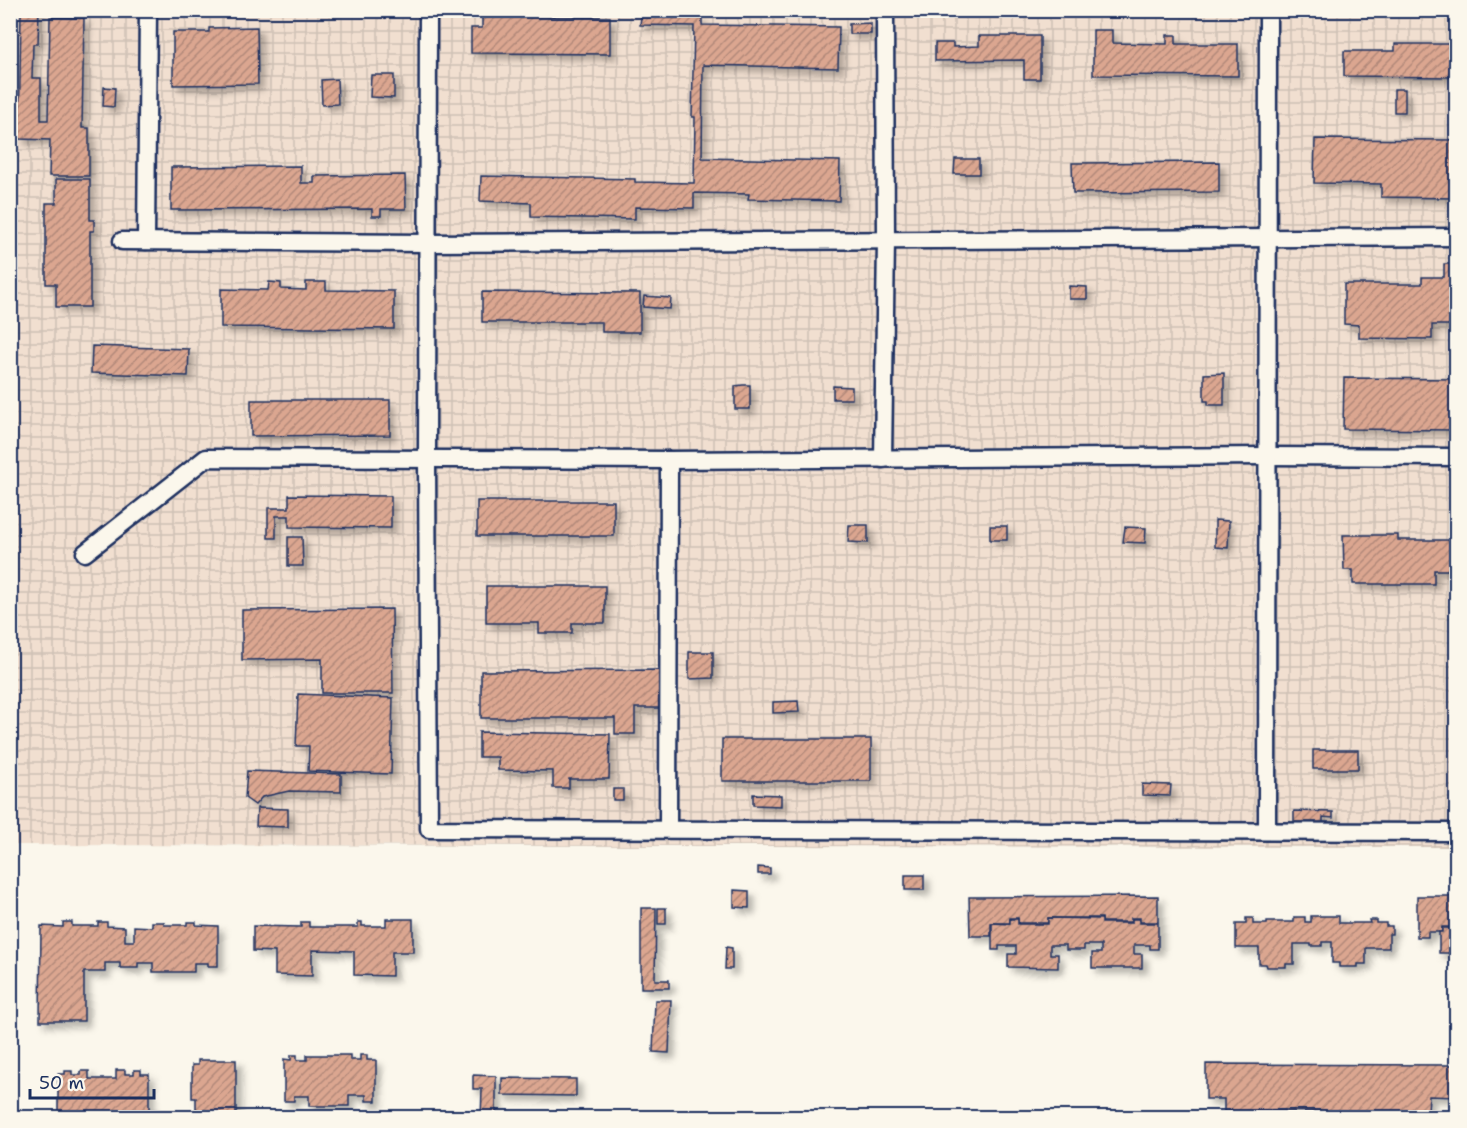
<svg xmlns="http://www.w3.org/2000/svg" width="1467" height="1128" viewBox="0 0 1467 1128" font-family="'Shantell Sans',sans-serif">
	<style>
		.industrial { fill: url(#industrial-grid) }
		.building { fill: url(#building-hatch); stroke: #1b2f5e; stroke-width: 1.5; filter: url(#shadow) }
		.lines { fill: none; stroke-linecap: round; stroke-linejoin: round }
		.minor-casing { stroke: #1b2f5e; stroke-width: 21 }
		.minor { stroke: #fbf7ec; stroke-width: 16 }
	</style>
	<defs>
		<pattern id="industrial-grid" width="8" height="8" patternUnits="userSpaceOnUse" patternTransform="scale(1.5)"><rect width="8" height="8" fill="#f1dfd0"/><path d="M0 4h8M4 0v8" fill="none" stroke="#cec0b5"/></pattern>
		<pattern id="building-hatch" width="6" height="6" patternUnits="userSpaceOnUse" patternTransform="scale(1.5)"><rect width="6" height="6" fill="#dba690"/><path d="M-1 1l2-2M0 6l6-6M5 7l2-2" fill="none" stroke="#b18879"/></pattern>
		<filter id="shadow"><feDropShadow dx="5.5" dy="5.5" stdDeviation="3" flood-color="#0004"/></filter>
	</defs>
	<rect width="100%" height="100%" fill="#fbf7ec"/>
	<filter id="ink" filterUnits="userSpaceOnUse"><feTurbulence type="fractalNoise" baseFrequency=".0167" numOctaves="2"/><feDisplacementMap in="SourceGraphic" scale="12" xChannelSelector="R" yChannelSelector="G"/><feConvolveMatrix kernelMatrix="1 2 1 2 8 2 1 2 1" color-interpolation-filters="sRGB"/></filter>
	<g filter="url(#ink)">
		<path class="industrial" d="M11,11h1445v836l-1445,-2z"/>
		<g class="building">
			<path d="M21,10h18l-1,34h-5l-1,34h9v42h7l2,-103 34,1 -2,110h7v48h-40l1,-36 -31,-1z"/>
			<path d="M482,16l128,1v37l-139,-1v-25h11z"/>
			<path d="M641,17l61,1v7l137,2 -1,41 -135,-3 -1,93 138,3 -1,40 -91,-2 1,-5 -55,-1v15l-59,-1v12l-104,-2v-14l-51,-2 1,-25 154,3v3l59,1 1,-66h-3l2,-91 -54,-1z"/>
			<path d="M871,23v11h-22v-10z"/>
			<path d="M257,27l1,57 -85,1v-53h36v-4z"/>
			<path d="M1093,30h19v13l55,1v-9h9v9h62v32l-145,-1z"/>
			<path d="M979,36h61v43h-16v-19l-89,1v-18h18v4l26,-1z"/>
			<path d="M1395,44h61v33l-112,-1v-25h51z"/>
			<path d="M371,75h23v23l-24,-1z"/>
			<path d="M337,79l1,25 -16,1 -1,-25z"/>
			<path d="M104,87l11,1 -1,19 -11,-1z"/>
			<rect x="1394" y="89" width="11" height="23"/>
			<path d="M1315,139l141,1v58l-75,-1v-13l-67,-1z"/>
			<path d="M955,159h24v15h-25z"/>
			<path d="M1219,162v30l-146,1 -1,-30z"/>
			<path d="M301,166v17h13v-7l91,-1 1,34h-25v7h-9v-7l-201,1v-43z"/>
			<path d="M56,179h34v41h4v11h-4v76h-34v-23h-10v-81h10z"/>
			<path d="M1444,264h8l-1,20h5v41h-24v14l-73,-1v-13l-15,-1v-40h78v-7h22z"/>
			<path d="M269,282l12,1v6l25,1v-8h20v8l68,1v38l-173,-2v-38l47,1z"/>
			<path d="M1069,286l18,1v12h-18z"/>
			<path d="M482,292l158,1v39h-38v-10h-120z"/>
			<path d="M644,296l27,2 -1,11 -27,-2z"/>
			<path d="M92,346l97,3 -1,27 -97,-3z"/>
			<path d="M1224,373v32h-16v-4h-4v-27z"/>
			<path d="M1344,378l112,1v51l-113,-1z"/>
			<path d="M743,385h7v24h-15v-23z"/>
			<path d="M833,386l19,1v12h-19z"/>
			<path d="M251,400h139v35l-139,1z"/>
			<path d="M289,495l102,1v32l-102,-1v-11h-13v22h-8v-30h21z"/>
			<rect x="477" y="501" width="137" height="35"/>
			<path d="M1215,520l14,1 -1,27 -13,-1z"/>
			<path d="M849,525h19v18l-20,-1z"/>
			<rect x="990" y="526" width="17" height="14"/>
			<path d="M1125,527l21,1 -1,15 -22,-1z"/>
			<path d="M1343,535h55v5h58v30h-22v14h-81v-14h-9z"/>
			<path d="M288,537h14l1,29h-15z"/>
			<path d="M486,586h119v37h-33v10h-33v-10h-53z"/>
			<path d="M392,609l1,84h-71v-34l-80,1v-50z"/>
			<path d="M689,652h24v26l-24,1z"/>
			<path d="M661,670v38h-26v26h-20v-16h-134v-47z"/>
			<path d="M298,694l95,4 -2,76 -83,-3 1,-25h-13z"/>
			<path d="M798,701l1,11 -26,1v-11z"/>
			<path d="M479,732l131,2 -1,45h-40v9h-16v-17l-55,-1v-13h-19z"/>
			<rect x="722" y="739" width="149" height="42"/>
			<rect x="1313" y="750" width="45" height="19"/>
			<path d="M247,771l94,3v18l-52,-1 -27,6 -7,8 -10,-7z"/>
			<path d="M1142,784l29,1 -1,11 -28,-1z"/>
			<rect x="613" y="789" width="10" height="11"/>
			<path d="M753,794l28,1v11l-28,-1z"/>
			<path d="M257,808l31,1v18l-32,-1z"/>
			<path d="M1294,811l39,1v6l-10,-1v12h-29z"/>
			<path d="M758,867l12,1v6h-12z"/>
			<rect x="905" y="875" width="19" height="15"/>
			<path d="M734,890l15,1v17l-15,-1z"/>
			<path d="M1158,896v26h-18v-4h-9v4h-29v-4h-54v5h-30v-5h-8v5h-19v13h-21l-1,-39z"/>
			<path d="M1417,896h39v35h-6v-4h-8v5h-14v5h-11z"/>
			<path d="M641,908h15l-1,72h14v8h-28z"/>
			<rect x="658" y="908" width="8" height="16"/>
			<path d="M1311,916h28v7h31l-1,-3h7v3h10v3h6v8h-3v14h-23v16h-8v3h-19v-4h-7v-21h-10v4h-11v-2h-17v20h-8v3h-19l-1,-3h-7v-16h-23v-24h10v-6h7v6h14v-2h27v-5h11v5h6z"/>
			<path d="M1048,918l54,1v4h30v-4h7v4h19v26h-8v-4h-16v9h8v14h-50v-15h9v-8h-17v5h-18v-5h-16v9h8v14l-50,-1v-13h8v-8h-17v4h-7v-27l18,1v-5h8v5h30z"/>
			<path d="M386,919h27v33h-21v24l-38,-1v-24l-42,-1v26l-37,-1v-23l-22,-1v-25l48,1v-5h8v5h49v-5h4v4h24z"/>
			<path d="M63,922h9v4h26v-4h9v4l18,1v14h9v-15l18,1v-5h12v3h23v-3h9v3l22,1v40h-10v-3h-14v9h-41v-9h-15v5h-18v-5h-15v9h-21v49h-44l1,-95 22,1z"/>
			<path d="M1442,928h8v4h6v46h-2v-25h-15v-21h3z"/>
			<path d="M726,947l6,1v21h-7z"/>
			<path d="M655,1000h16l-2,53 -16,-1z"/>
			<path d="M291,1055h6v5h10v-5h43v5h10v-5h7v5h9v41h-10v-6h-17v11h-40v-10h-15v5h-10v-42l7,1z"/>
			<path d="M198,1060h38v58h-40v-20h-4v-33h6z"/>
			<path d="M1206,1064l250,1v32l-27,-1 -1,16 -204,-1v-12h-18z"/>
			<path d="M116,1070h9v4h9v-4h7v4h8v38h-28v6h-63v-44h7v-3h7v4h9v-4h8v8h27z"/>
			<path d="M473,1075l23,1v42h-15l1,-29h-9z"/>
			<path d="M502,1078l74,1v17l-74,-1z"/>
		</g>
		<g class="lines">
			<defs>
				<g id="minor">
					<path d="M428,10l-1,450 2,369 1027,3"/>
					<path d="M122,241l306,2 1028,-6"/>
					<path d="M146,241l2,-231"/>
					<path d="M883,459l3,-219 -1,-230"/>
					<path d="M85,553l121,-95 463,2 598,-4 189,1"/>
					<path d="M668,829l1,-369"/>
					<path d="M1267,831l1,-821"/>
				</g>
			</defs>
			<use href="#minor" class="minor-casing"/>
			<use href="#minor" class="minor"/>
		</g>
	</g>
	<rect width="1467" height="1128" fill="none" stroke="#fbf7ec" stroke-width="36"/>
	<rect x="18" y="18" width="1431" height="1092" fill="none" stroke="#1b2f5e" stroke-width="2" filter="url(#ink)"/>
	<path d="M30 1089v9h124v-9" fill="none" stroke="#1b2f5e" stroke-width="3"/>
	<text x="39" y="1089" font-size="18" fill="#1b2f5e" stroke="#fbf7ec" stroke-width="4.5" paint-order="stroke">50 m</text>
</svg>
